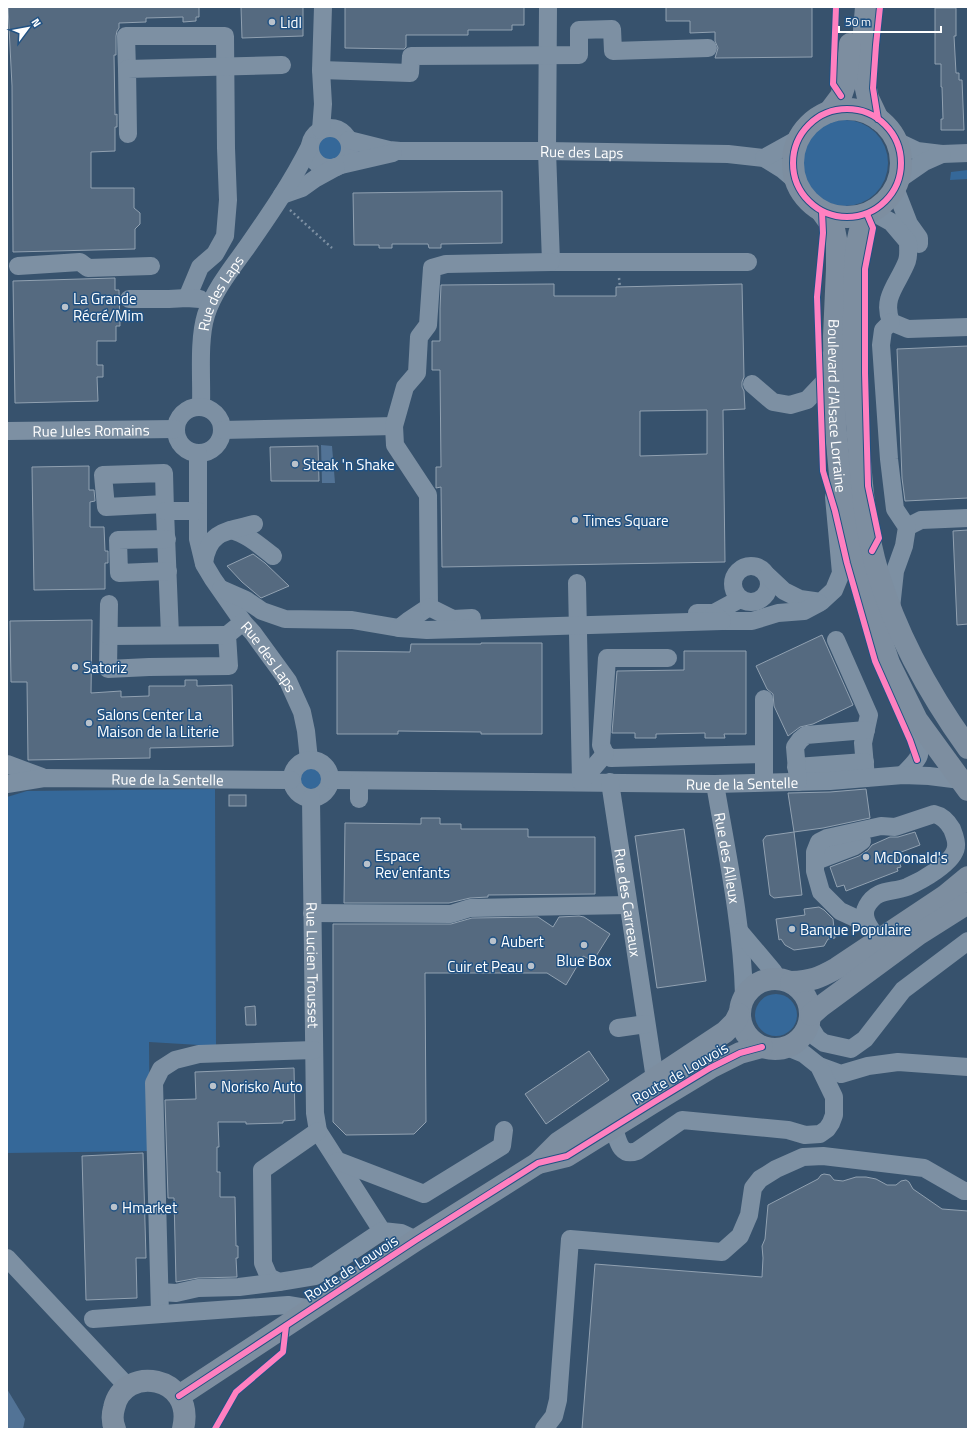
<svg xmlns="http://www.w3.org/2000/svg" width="975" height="1436" viewBox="0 0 975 1436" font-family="'Titillium Web',sans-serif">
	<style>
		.green { fill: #356899 }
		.water { fill: #527396 }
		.building { fill: #556a80; stroke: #91a1b1; fill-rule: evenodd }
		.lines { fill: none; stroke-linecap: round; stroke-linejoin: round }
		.path { stroke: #7d90a3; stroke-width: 2.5; stroke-dasharray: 2 3; stroke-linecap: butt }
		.minor { stroke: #7d90a3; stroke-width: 18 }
		.major { stroke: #7d8ea0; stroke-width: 22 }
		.cycleway-casing { stroke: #215283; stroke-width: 8 }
		.cycleway { stroke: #ff80c0; stroke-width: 6 }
		.poi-dot { fill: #b9c2cc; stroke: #215283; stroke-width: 1.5 }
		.labels { text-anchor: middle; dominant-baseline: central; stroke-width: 3; stroke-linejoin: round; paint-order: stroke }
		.poi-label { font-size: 15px; fill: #fff; stroke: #215283; text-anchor: start }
		.street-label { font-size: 15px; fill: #fff; stroke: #215283 }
	</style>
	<rect width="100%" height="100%" fill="#37526d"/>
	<g class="green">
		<circle cx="845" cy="163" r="43"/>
		<circle cx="331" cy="148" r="13"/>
		<path d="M968,170v9l-18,1 1,-8z"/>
		<circle cx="311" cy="778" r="11"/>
		<path d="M215,789l1,257 -67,-4 1,109 -143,2v-356l20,-6z"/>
		<circle cx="776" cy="1015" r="21"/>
	</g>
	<g class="water">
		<path d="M321,445l11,1 3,37h-13z"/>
		<path d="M7,1389l18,30 -2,10h-16z"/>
	</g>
	<g class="building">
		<path d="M8,7h191v10h-3v4l-13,1v-5l-37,1v4l-27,1v5l-2,3 -1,5v19h-2l1,60 2,-1v13h-2v24l-24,1v36h43v20l6,5v11l-5,5v20l-122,3 -1,-166z"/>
		<path d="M241,7h62v29l-61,2z"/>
		<path d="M345,7h179v18h-12v5h-44v5h-62v12l-2,2 -59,-1z"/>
		<path d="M666,7h146v50l-97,1 3,-10 -3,-7v-9l-25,1v-12h-24z"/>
		<path d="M935,8h21v28h-2l2,37h3v7h3l2,50h-23v-11h2l-1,-32h-1v-23h-6z"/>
		<path d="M502,191v52l-61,1v4h-12l-1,-4h-36v4h-13v-3h-25l-1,-52z"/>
		<path d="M115,278v12h4l1,36h-4v15h-19v24h6v12h-6l1,24 -83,2 -2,-122z"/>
		<path d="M554,284v12h62v-9l126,-3 2,93 -2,5v5l2,4 1,18 -22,1 2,152 -283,5 -1,-80 -5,1v-21h5l-1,-97h-8v-29h8v-32l1,-24zM707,410v44l-67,2v-45z"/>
		<path d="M968,346v152l-63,3 -3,-23 -5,-129z"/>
		<path d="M318,446l1,35h-48l-1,-34z"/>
		<path d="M89,466v24h5l1,11 -5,1v25h14l1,24h3v12h-3v26l-71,1 -2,-123z"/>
		<path d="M968,530v94l-11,1 -4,-94z"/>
		<path d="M253,554l12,9 24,23 -28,12 -19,-16 -15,-16z"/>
		<path d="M92,620l-1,73 30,-2v6l28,-1v-10h36v-6h12v6l35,-1 1,61 -83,2v10l-122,2 -1,-78h-16l-1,-61z"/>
		<path d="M822,635l31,70 -40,19 -13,3 -12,9 -14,-30 -1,-12 -6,-5 -11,-23z"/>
		<path d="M481,643h61v91h-61v-2l-83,-1v3h-61v-83l73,1 1,-8h70z"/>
		<path d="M684,651h62v83h-22l1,4h-20v-5l-49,1v4h-21v-5h-23l5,-62 67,-1z"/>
		<path d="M866,789l4,29 -47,10 -29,4 8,63 -28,3 -4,-3 -7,-55 3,-4 28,-4 -6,-39 42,-1z"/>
		<rect x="229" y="795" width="17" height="11"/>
		<path d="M421,818h19v6h21v5h67v8h67v57l-107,1v2l-18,1 -21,5h-105l1,-80 76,1z"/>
		<path d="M684,829l22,152 -49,7 -22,-152z"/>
		<path d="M915,832l5,13 -24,9 5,13 -4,1 1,3 -52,20 -2,-6 -7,2 -7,-20 29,-11 9,-6 4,-5 18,-8h8z"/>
		<path d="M819,907l5,3 9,9 2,19 -7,1 -4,7 -30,4 -9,-5 -4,-6 -2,1 -3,-21 29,-4 -1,-6z"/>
		<path d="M579,916l5,1 26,17 -17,27 -10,-5 -17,29 -19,-12h-122l1,149 -12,12 -68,1 -13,-13v-198h118l21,-6 66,-1 15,10 6,-10z"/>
		<path d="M255,1006l1,19h-10l-1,-18z"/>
		<path d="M589,1051l20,29 -63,44 -21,-30z"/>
		<path d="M294,1068l1,52 -12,1v2l-37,1v-2h-28l1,25h-2v25h3v25h15l1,49h2v12h-2l1,19 -39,1 -22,4 -2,-84h-6l-3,-98 31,-1 -1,-27z"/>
		<path d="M143,1153l3,105h-10l1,40 -51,2 -4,-144z"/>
		<path d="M824,1174l6,1 4,5 9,1 13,-4h10l10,2 11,6h9l5,-4 5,-1 3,2 4,7 29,20 26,2v218h-386l13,-165 167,13 1,-19 -1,-12 3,-7 3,-34 50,-26 3,-4z"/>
	</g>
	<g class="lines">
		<g class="path">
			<path d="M290,210l42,38"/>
			<path d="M619,278l1,9"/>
		</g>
		<g class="minor">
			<path d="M548,7l-1,144 4,111h197"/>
			<path d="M127,69l-1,-33h99l1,112 2,52 -3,36 -10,18 -15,13 -13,31"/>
			<path d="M321,70l89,3 1,-17 168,-1v-25l33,-1 1,22 95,-3"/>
			<circle cx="330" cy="148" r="20"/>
			<path d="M321,130l2,-26 -2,-34 2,-63"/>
			<path d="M128,134l-1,-65 155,-4"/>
			<path id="s1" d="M349,140l40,10 11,1h147l181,3 36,4 18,11 14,12"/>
			<path d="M896,141l21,10 25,3 26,-1"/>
			<path d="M764,158l34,-19"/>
			<path d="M341,165l52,-12"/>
			<path d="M898,180l26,-18 18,-8"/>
			<path d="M895,188l14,36 10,14v6"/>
			<path d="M282,195l20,-7 14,-10 20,-11"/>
			<path d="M871,211l20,11 17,20c0,6 1,13 -1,19 -8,22 -26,36 -16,61l17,7 60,-2"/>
			<path d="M18,266l62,-4 8,6 63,-2"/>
			<path d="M129,299h40l18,-1 13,1"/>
			<path d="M752,384l21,18 17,3 17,-5 20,-21 -1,-19"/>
			<path id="s2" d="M201,406c1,-27 -3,-65 5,-91 8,-25 26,-47 41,-68 23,-33 45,-65 63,-101"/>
			<circle cx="199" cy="430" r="23"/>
			<path d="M222,430l172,-4"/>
			<path id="s3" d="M7,431l169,-2"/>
			<path id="s4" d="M198,453v86l6,25 9,15 30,43 10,11 35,48 14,31 4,19 3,29"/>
			<path d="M165,504l-59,3 -3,-32 61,-2 1,38 5,124"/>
			<path d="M165,511h33"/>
			<path d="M907,527l14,-7 47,-2"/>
			<path d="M231,530c16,4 29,16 42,26"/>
			<path d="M167,539l-49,1 1,33 49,-2"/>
			<path d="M204,563c4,-32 23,-32 50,-39"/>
			<circle cx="751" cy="584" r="18"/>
			<path d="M768,576l16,15 16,8 21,3 13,-12 7,-17 -7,-76"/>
			<path d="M577,583l4,199"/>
			<path d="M221,589l25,11 16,11 23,8 67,1 47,8 9,-7 21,-14"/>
			<path d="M109,604l-1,65 41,-2 80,-1 -2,-31 16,-13"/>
			<path d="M429,607l-1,-112 -33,-50 -1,-19 11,-39 12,-14 2,-36 9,-12 4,-57 14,-4 105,-2"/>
			<path d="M429,607l24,12 19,-1"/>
			<path d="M891,608l4,-37 9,-25 3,-19 -12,-18 -6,-50 -8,-114 2,-15 8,-8"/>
			<path d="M697,613h17l26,-14"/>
			<path d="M714,614l8,7h30l26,-8 26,-2 15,-8"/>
			<path d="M399,628l28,2 295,-9"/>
			<path d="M109,636l118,-1"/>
			<path d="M836,640l33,75 -6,28 3,35"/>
			<path d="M668,658h-61l-6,87 4,9 6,4 153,-4"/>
			<circle cx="311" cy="779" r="19"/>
			<path d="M7,764l35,13"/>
			<path d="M796,767l69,-5"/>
			<path d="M903,775c5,-6 14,-13 16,-20 3,-11 -2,-26 -7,-36"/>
			<path id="s5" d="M330,780l385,4 115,-3 73,-6 26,1 32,4"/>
			<path d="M359,781v18"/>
			<path d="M581,782l24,-28"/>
			<path id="s6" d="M610,782l45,297"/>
			<path d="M764,782v-83"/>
			<path d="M798,782l-3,-35 5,-7 6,-5 60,-5"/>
			<path id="s7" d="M7,784l37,-6 247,2"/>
			<path id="s8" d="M715,784c12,70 27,140 29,211"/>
			<path id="s9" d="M311,798l4,315 3,18 64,100 19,2 15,7"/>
			<path d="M821,859l34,-13 7,-5"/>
			<path d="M312,913l139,1 19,-6 158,-3"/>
			<path d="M866,923l-26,-12 -19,-19 -6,-21v-19l4,-10 8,-4 54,-12 14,1 39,-13c9,2 14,8 18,15 2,5 5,13 4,18 -2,16 -35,34 -49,40 -15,6 -30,1 -40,19 -7,12 5,24 12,35"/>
			<path d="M740,932l33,39 4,7"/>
			<path d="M809,1025l8,13 7,5 27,6 14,-10 38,-49 65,-49"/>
			<path d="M618,1028l28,-4"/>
			<path d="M819,1066l22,8 27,-8 30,-4 70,5"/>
			<path d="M614,1128c4,13 6,29 23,23l45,-31 106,10 17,5 15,-1 7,-5 4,-6 3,-8v-18l-15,-31 -15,-12 -17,-7"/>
			<path d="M318,1131l-56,39 1,93 6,14 10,5 36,-6 67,-45"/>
			<path d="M338,1161l86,33 78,-48 2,-16"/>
			<path d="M7,1258l121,129"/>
			<path d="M160,1292l16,1 22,-5 41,-1 40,-5"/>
			<path d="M160,1314l-6,-231 7,-14 14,-9 24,-6 115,-4"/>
			<path d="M93,1319l195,-14 24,4"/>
			<path d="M544,1429l10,-13 4,-16 12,-161 152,13 18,-16 9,-21 4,-27 7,-9 16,-10 27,-12 20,-1 101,12 40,23h4"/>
		</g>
		<g class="major">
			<path d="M866,7l-5,59 7,32 10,21"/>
			<circle cx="847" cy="163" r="54"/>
			<path d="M829,112l12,-16 5,-15 4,-37"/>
			<path id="s10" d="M822,212l12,17 3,15v25l-3,67 1,86 7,74 14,69 33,98 28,57 51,70"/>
			<path d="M867,214c-2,4 -5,9 -6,13 -8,25 -6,62 -7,88 -2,44 1,89 5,133 3,42 7,85 19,125 19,63 52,122 90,175"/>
			<circle cx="775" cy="1014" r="35"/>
			<path d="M791,982c21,-1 28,-4 46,-14l108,-72 23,-19"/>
			<path d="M811,1015l9,-8 99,-73 49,-31"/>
			<path d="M538,1163l29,-7 87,-54 56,-34 30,-15 22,-6"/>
			<path d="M179,1396l237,-156 122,-77 20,-20 167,-111 10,-10 4,-8"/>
			<path d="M115,1429c-3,-7 -3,-14 -1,-21 9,-44 82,-33 69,21"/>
		</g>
		<defs>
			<g id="cycleway">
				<path d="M836,7l-3,77 8,12"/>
				<circle cx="847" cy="163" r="54"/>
				<path d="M878,119l-5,-31 3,-43 4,-38"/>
				<path d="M822,212l1,21 -6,64 6,174 12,40 12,52 28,98 35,79 7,20"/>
				<path d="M867,214l6,14 -8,41v104l3,113 11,52 -7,13"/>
				<path d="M179,1396l237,-156 122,-77 29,-7 87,-54 56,-34 30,-15 22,-6"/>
				<path d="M215,1429l21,-37 47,-40 3,-26"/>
			</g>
		</defs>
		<use href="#cycleway" class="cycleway-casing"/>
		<use href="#cycleway" class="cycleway"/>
	</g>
	<g class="poi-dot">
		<circle cx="272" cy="22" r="4"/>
		<circle cx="65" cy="307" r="4"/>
		<circle cx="295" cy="464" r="4"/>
		<circle cx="575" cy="520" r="4"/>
		<circle cx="75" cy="667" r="4"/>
		<circle cx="89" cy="723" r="4"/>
		<circle cx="866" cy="857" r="4"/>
		<circle cx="367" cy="864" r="4"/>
		<circle cx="792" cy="929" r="4"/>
		<circle cx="493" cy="941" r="4"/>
		<circle cx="584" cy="945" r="4"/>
		<circle cx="531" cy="966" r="4"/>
		<circle cx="213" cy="1086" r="4"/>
		<circle cx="114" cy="1207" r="4"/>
	</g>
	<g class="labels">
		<g class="poi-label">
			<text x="280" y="22">Lidl</text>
			<text x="73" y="298">La Grande<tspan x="73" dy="17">Récré/Mim</tspan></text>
			<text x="303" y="464">Steak 'n Shake</text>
			<text x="583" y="520">Times Square</text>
			<text x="83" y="667">Satoriz</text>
			<text x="97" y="714">Salons Center La<tspan x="97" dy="17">Maison de la Literie</tspan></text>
			<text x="375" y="855">Espace<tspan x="375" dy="17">Rev'enfants</tspan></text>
			<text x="874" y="857">McDonald's</text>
			<text x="800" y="929">Banque Populaire</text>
			<text x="501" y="941">Aubert</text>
			<text x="584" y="960" text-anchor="middle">Blue Box</text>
			<text x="523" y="966" text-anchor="end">Cuir et Peau</text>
			<text x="221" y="1086">Norisko Auto</text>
			<text x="122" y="1207">Hmarket</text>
		</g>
		<g class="street-label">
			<text stroke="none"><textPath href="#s1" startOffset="234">Rue des Laps</textPath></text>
			<text stroke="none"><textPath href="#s2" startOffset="117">Rue des Laps</textPath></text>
			<text stroke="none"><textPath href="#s10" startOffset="198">Boulevard d'Alsace Lorraine</textPath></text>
			<text stroke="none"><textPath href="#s3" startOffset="84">Rue Jules Romains</textPath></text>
			<text stroke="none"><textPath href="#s4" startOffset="225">Rue des Laps</textPath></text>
			<text stroke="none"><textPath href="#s7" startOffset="161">Rue de la Sentelle</textPath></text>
			<text stroke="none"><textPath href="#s5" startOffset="412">Rue de la Sentelle</textPath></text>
			<text stroke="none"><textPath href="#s8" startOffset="75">Rue des Alleux</textPath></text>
			<text stroke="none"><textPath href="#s6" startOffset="122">Rue des Carreaux</textPath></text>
			<text stroke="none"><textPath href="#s9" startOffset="167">Rue Lucien Trousset</textPath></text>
			<text transform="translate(680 1073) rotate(-30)">Route de Louvois</text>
			<text transform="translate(351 1268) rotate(-33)">Route de Louvois</text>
		</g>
	</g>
	<rect width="975" height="1436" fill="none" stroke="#ffffff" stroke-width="16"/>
	<g transform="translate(28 28) rotate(58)" stroke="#215283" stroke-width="3" paint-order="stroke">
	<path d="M0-3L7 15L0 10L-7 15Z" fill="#ffffff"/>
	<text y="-6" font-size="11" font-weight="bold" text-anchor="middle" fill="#ffffff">N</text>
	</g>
	<path d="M839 26v6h102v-6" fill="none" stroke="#ffffff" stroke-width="2"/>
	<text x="845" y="26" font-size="12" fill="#ffffff" stroke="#215283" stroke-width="3" paint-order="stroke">50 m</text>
</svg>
